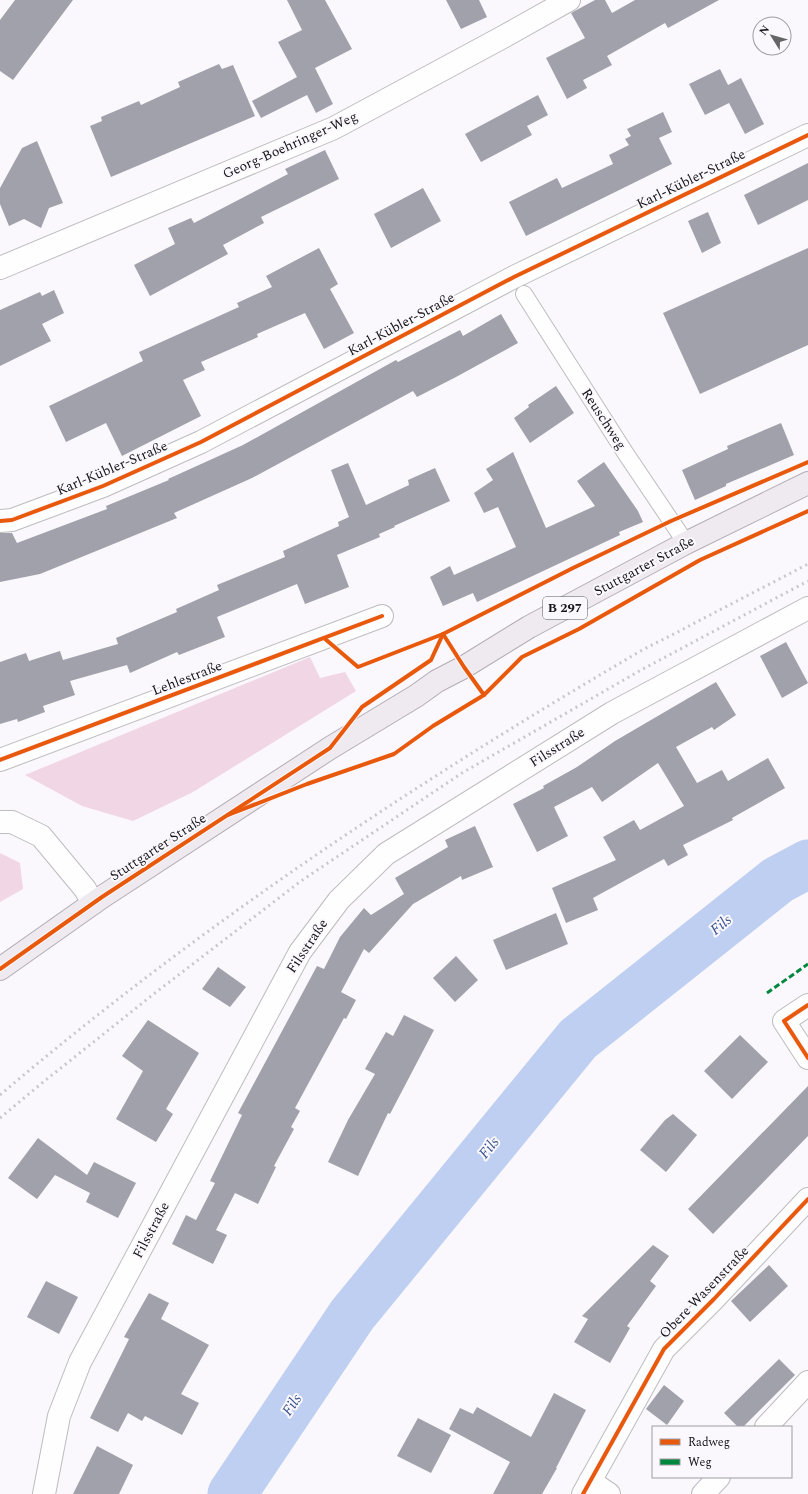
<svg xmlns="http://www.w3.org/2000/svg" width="808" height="1494" viewBox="0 0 808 1494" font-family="Spectral,serif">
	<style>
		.green { fill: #f1d6e5 }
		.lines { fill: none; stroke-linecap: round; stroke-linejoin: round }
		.river { stroke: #becff2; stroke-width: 49 }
		.building { fill: #a1a1ab }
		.lane-casing { stroke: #bdbcbe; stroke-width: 18 }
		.street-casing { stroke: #bdbcbe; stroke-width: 24 }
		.primary-casing { stroke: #b4acb5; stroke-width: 24 }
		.lane { stroke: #fefeff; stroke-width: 16 }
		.street { stroke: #fefeff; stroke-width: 22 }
		.primary { stroke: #eeeaef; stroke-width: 22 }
		.rail { stroke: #c8c8c9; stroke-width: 3; stroke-dasharray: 2 4; stroke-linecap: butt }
		.quiet { stroke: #00873e; stroke-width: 3; stroke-dasharray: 6 3; stroke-linecap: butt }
		.cycleway-casing { stroke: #faf7fd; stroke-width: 6 }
		.cycleway { stroke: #e8590c; stroke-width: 4 }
		.labels { text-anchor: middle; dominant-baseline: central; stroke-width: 4; stroke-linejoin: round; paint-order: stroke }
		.shield { fill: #faf7fd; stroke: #5a585b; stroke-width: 1 }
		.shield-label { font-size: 13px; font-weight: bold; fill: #151416 }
		.street-label { font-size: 14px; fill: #151416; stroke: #faf7fd }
		.water-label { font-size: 15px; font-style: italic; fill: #35528d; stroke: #faf7fd }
	</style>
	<rect width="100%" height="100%" fill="#faf8fc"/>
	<g class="green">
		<path d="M310,657l10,21 25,-6 11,19 -163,101 -60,29 -51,-15 -57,-31z"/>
		<path d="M0,853l20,10 3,26 -23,13z"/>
	</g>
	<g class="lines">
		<path class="river" d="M232,1494l120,-179 226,-276 200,-159 30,-16"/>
	</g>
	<g class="building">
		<path d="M15,0h58l-60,80 -13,-9v-51z"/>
		<path d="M287,0h38l27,49 -37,19 18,36 -17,9 -9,-18 -46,23 -9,-17 45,-24 -19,-35 24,-12z"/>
		<path d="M446,0h33l8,17 -26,12z"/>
		<path d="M595,0h10l7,13 23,-13h84l-51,28 -3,-5 -58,33 5,9 -29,15 4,8 -20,11 -21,-41 39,-20 -14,-25z"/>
		<path d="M219,64l3,5 11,-4 22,51 -144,61 -21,-51 12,-5 -1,-4 38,-16 2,4 39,-18 -2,-5z"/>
		<path d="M720,69l8,16 13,-7 23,46 -19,10 -16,-31 -24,12 -16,-31z"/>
		<path d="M538,95l10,20 -21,11 5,9 -51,27 -16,-28z"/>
		<path d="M663,112l9,20 -13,6 13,26 -146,72 -17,-34 48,-24 5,10 51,-24 -4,-9 20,-10 -4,-6 6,-3 -4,-7z"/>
		<path d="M37,141l26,62 -14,5 -8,20 -17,-9 -15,7 -9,-22v-16l22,-40z"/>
		<path d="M325,150l14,29 -78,38 3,6 -41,22 5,9 -78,42 -16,-31 41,-21 -7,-16 23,-10 3,5 94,-49 -3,-5z"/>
		<path d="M808,163v37l-50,25 -14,-30z"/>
		<path d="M423,188l18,33 -50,27 -17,-34z"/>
		<path d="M708,212l13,31 -19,10 -14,-32z"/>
		<path d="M319,248l19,36 -8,5 24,44 -30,16 -19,-36 -48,21 1,3 -57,25 4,8 -22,10 18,36 -79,40 -16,-33 -40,19 -17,-36 94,-45 -4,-9 100,-45 -2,-4 35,-16 -6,-11z"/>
		<path d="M808,248v97l-108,49 -37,-81z"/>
		<path d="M54,290l10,23 -22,11 9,17 -51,25v-56l40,-18 2,4z"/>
		<path d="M501,314l17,29 -62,34 -39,20 -4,-6 -161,87 -78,35 3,5 -137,56 -40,8v-49h12l5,10 90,-34 -1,-3 63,-26 -1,-1 75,-34 153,-85 2,2 62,-32 3,6z"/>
		<path d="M556,386l18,27 -44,30 -16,-25 15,-11 -1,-2z"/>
		<path d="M781,423l13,32 -68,29v2l-31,14 -13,-30 46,-21 -1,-3z"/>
		<path d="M513,452l33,76 49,-22 -18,-25 27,-19 34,49 5,11 -24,10 1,3 -143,67 -4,-9 -30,13 -13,-29 20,-11 4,9 62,-28 -18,-40 -14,6 -10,-20 19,-13 -7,-11z"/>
		<path d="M348,463l18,42 43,-20 -1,-5 27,-12 15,33 -56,25 1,1 -16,7 1,3 -43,18 12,32 -44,17 -8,-20 -80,33 8,20 -46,18 -2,-3 -47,21 -3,-8 -57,16 5,14 -32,11 2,6 -27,10 -1,-3 -17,5v-62l26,-9 3,8 31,-10 3,9 55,-16 -2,-6 61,-26 -1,-3 43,-19 -2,-5 68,-28 -2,-6 56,-25 -1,-4 11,-5 -18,-47z"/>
		<path d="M786,642l22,41 -26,15 -22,-42z"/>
		<path d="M716,682l20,33 -22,15 -2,-3 -36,20 21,36 25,-13 6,11 40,-23 17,30 -53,30 1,2 -50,25 5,10 -20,11 -4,-7 -71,39 5,12 -32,13 -14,-35 64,-28 -13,-23 31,-17 6,10 44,-24 -26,-43 -56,39 -10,-15 -38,20 14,29 -31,16 -24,-48 31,-16 -1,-2 34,-19 38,-26z"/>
		<path d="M475,826l18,41 -31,13 -1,-4 -48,28 -44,49 -5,-4 -23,43 15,8 -10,19 -2,-1 -49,90 5,3 -9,16 3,2 -20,37 2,1 -18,37 -23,-11 -19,37 11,5 -14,29 -41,-20 14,-29 10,5 19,-37 -5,-2 32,-66 -4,-2 79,-147 7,3 16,-32 24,-29 7,7 33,-21 -9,-16 53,-31 -3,-7z"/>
		<path d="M556,913l12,31 -62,26 -13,-30z"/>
		<path d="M456,956l22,24 -23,22 -22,-24z"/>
		<path d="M218,967l28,20 -16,20 -28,-18z"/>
		<path d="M404,1015l30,15 -44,84 -2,-1 -30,63 -30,-14 20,-42 27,-46 -10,-5 21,-37 7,4z"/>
		<path d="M148,1020l51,33 -33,56 7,5 -17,28 -40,-23 27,-48 -21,-15z"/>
		<path d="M740,1035l28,27 -36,37 -28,-28z"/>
		<path d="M808,1086v50l-95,98 -25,-25z"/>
		<path d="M673,1114l24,21 -31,37 -26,-22 25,-30z"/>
		<path d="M38,1138l49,37 7,-13 42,21 -18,35 -32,-16 4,-9 -35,-18 -18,24 -29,-21z"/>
		<path d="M653,1245l16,11 -19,25 6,5 -29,40 3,2 -20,35 -36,-21 14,-23 -6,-3z"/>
		<path d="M769,1265l19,21 -38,36 -19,-21z"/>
		<path d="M46,1281l32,16 -19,37 -32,-17z"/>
		<path d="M149,1293l20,10 -8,16 48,26 -28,49 18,9 -17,32 -37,-19 -3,5 -14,-8 -10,19 -28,-14 39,-79 -5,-2z"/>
		<path d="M779,1359l16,16 -52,52h-5l-14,-14z"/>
		<path d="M664,1385l20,16 -17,24 -21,-16z"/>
		<path d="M554,1393l32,17 -30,58h1l-15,26h-49l17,-32 -61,-33 11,-21 13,6 4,-7 54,30z"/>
		<path d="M418,1418l33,17 -20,38 -34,-17z"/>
		<path d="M97,1446l36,19 -14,29h-46z"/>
	</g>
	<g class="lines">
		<defs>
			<path id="lane" d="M524,294l102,160 60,89"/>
			<g id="street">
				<path d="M0,268l334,-140 169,-91 66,-37"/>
				<path d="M0,521l12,-1 91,-34 98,-44 313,-165 294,-142"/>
				<path d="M0,760l382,-144"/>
				<path d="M0,822h12l29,14 44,53 8,14"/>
				<path d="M808,1005l-24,16 24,37"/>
				<path d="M766,1427l42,-45"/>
				<path d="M590,1481l19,13"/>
				<path d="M44,1494l15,-78 21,-54 220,-410 39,-52 47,-46 226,-141 196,-105"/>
				<path d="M583,1494l81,-145 50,-50 94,-100"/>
				<path d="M703,1494l16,-17"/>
			</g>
			<path id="primary" d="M0,969l102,-72 228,-149 86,-52 21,-15 27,-14 65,-40 157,-84 122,-60"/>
		</defs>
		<use href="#lane" class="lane-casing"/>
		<use href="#street" class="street-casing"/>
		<use href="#primary" class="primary-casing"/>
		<use href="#lane" class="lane"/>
		<use href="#street" class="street"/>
		<use href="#primary" class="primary"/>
		<g class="rail">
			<path d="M0,1095c194,-165 407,-307 627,-436 19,-12 40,-21 60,-32 40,-21 81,-42 121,-63"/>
			<path d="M0,1118l42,-35 113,-90 146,-112 161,-108 179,-103 167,-89"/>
		</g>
		<path class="quiet" d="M767,993l41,-29"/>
		<defs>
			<g id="cycleway">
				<path d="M0,521l12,-1 91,-34 98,-44 313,-165 294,-142"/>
				<path d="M443,634l21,33 20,28"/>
				<path d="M324,638l34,29 85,-33 130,-66 98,-47 137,-59"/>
				<path d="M0,760l382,-144"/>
				<path d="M228,815l79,-31 87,-30 39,-28 51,-31 38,-38 57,-28 121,-69 108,-49"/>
				<path d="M0,969l102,-72 228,-149 32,-41 69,-47 12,-26"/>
				<path d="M808,1005l-24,16 24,37"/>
				<path d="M583,1494l81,-145 50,-50 94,-100"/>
			</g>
		</defs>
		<use href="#cycleway" class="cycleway-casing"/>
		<use href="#cycleway" class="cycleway"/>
	</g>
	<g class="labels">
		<rect class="shield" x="543" y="597" width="44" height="22" rx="3"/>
		<g class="shield-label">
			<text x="565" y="608">B 297</text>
		</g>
		<g class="street-label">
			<text transform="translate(290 145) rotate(-24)">Georg-Boehringer-Weg</text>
			<text transform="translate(691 179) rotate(-26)">Karl-Kübler-Straße</text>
			<text transform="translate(401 324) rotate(-28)">Karl-Kübler-Straße</text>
			<text transform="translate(604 419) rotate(57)">Reuschweg</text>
			<text transform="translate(112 468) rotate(-23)">Karl-Kübler-Straße</text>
			<text transform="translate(644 566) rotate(-28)">Stuttgarter Straße</text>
			<text transform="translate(187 678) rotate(-21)">Lehlestraße</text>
			<text transform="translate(557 747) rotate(-32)">Filsstraße</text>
			<text transform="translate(158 847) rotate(-33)">Stuttgarter Straße</text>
			<text transform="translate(307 946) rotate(-56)">Filsstraße</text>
			<text transform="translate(151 1230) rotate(-62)">Filsstraße</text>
			<text transform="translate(704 1292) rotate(-46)">Obere Wasenstraße</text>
		</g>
		<g class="water-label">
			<text transform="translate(721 925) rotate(-39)">Fils</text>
			<text transform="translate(489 1148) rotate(-51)">Fils</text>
			<text transform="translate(292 1405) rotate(-56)">Fils</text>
		</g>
	</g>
	<rect x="652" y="1426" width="140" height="52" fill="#faf7fd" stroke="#9e9ca1"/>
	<rect x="660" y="1439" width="20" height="6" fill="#e8590c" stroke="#9e9ca1"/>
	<text x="688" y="1446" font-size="12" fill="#151416">Radweg</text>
	<rect x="660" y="1459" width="20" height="6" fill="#00873e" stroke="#9e9ca1"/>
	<text x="688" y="1466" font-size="12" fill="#151416">Weg</text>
	<g transform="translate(772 36) rotate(307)"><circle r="19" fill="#faf7fd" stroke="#9e9ca1"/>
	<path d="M0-3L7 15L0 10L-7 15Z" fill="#656466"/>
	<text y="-6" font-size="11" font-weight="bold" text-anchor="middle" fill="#151416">N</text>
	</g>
</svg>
